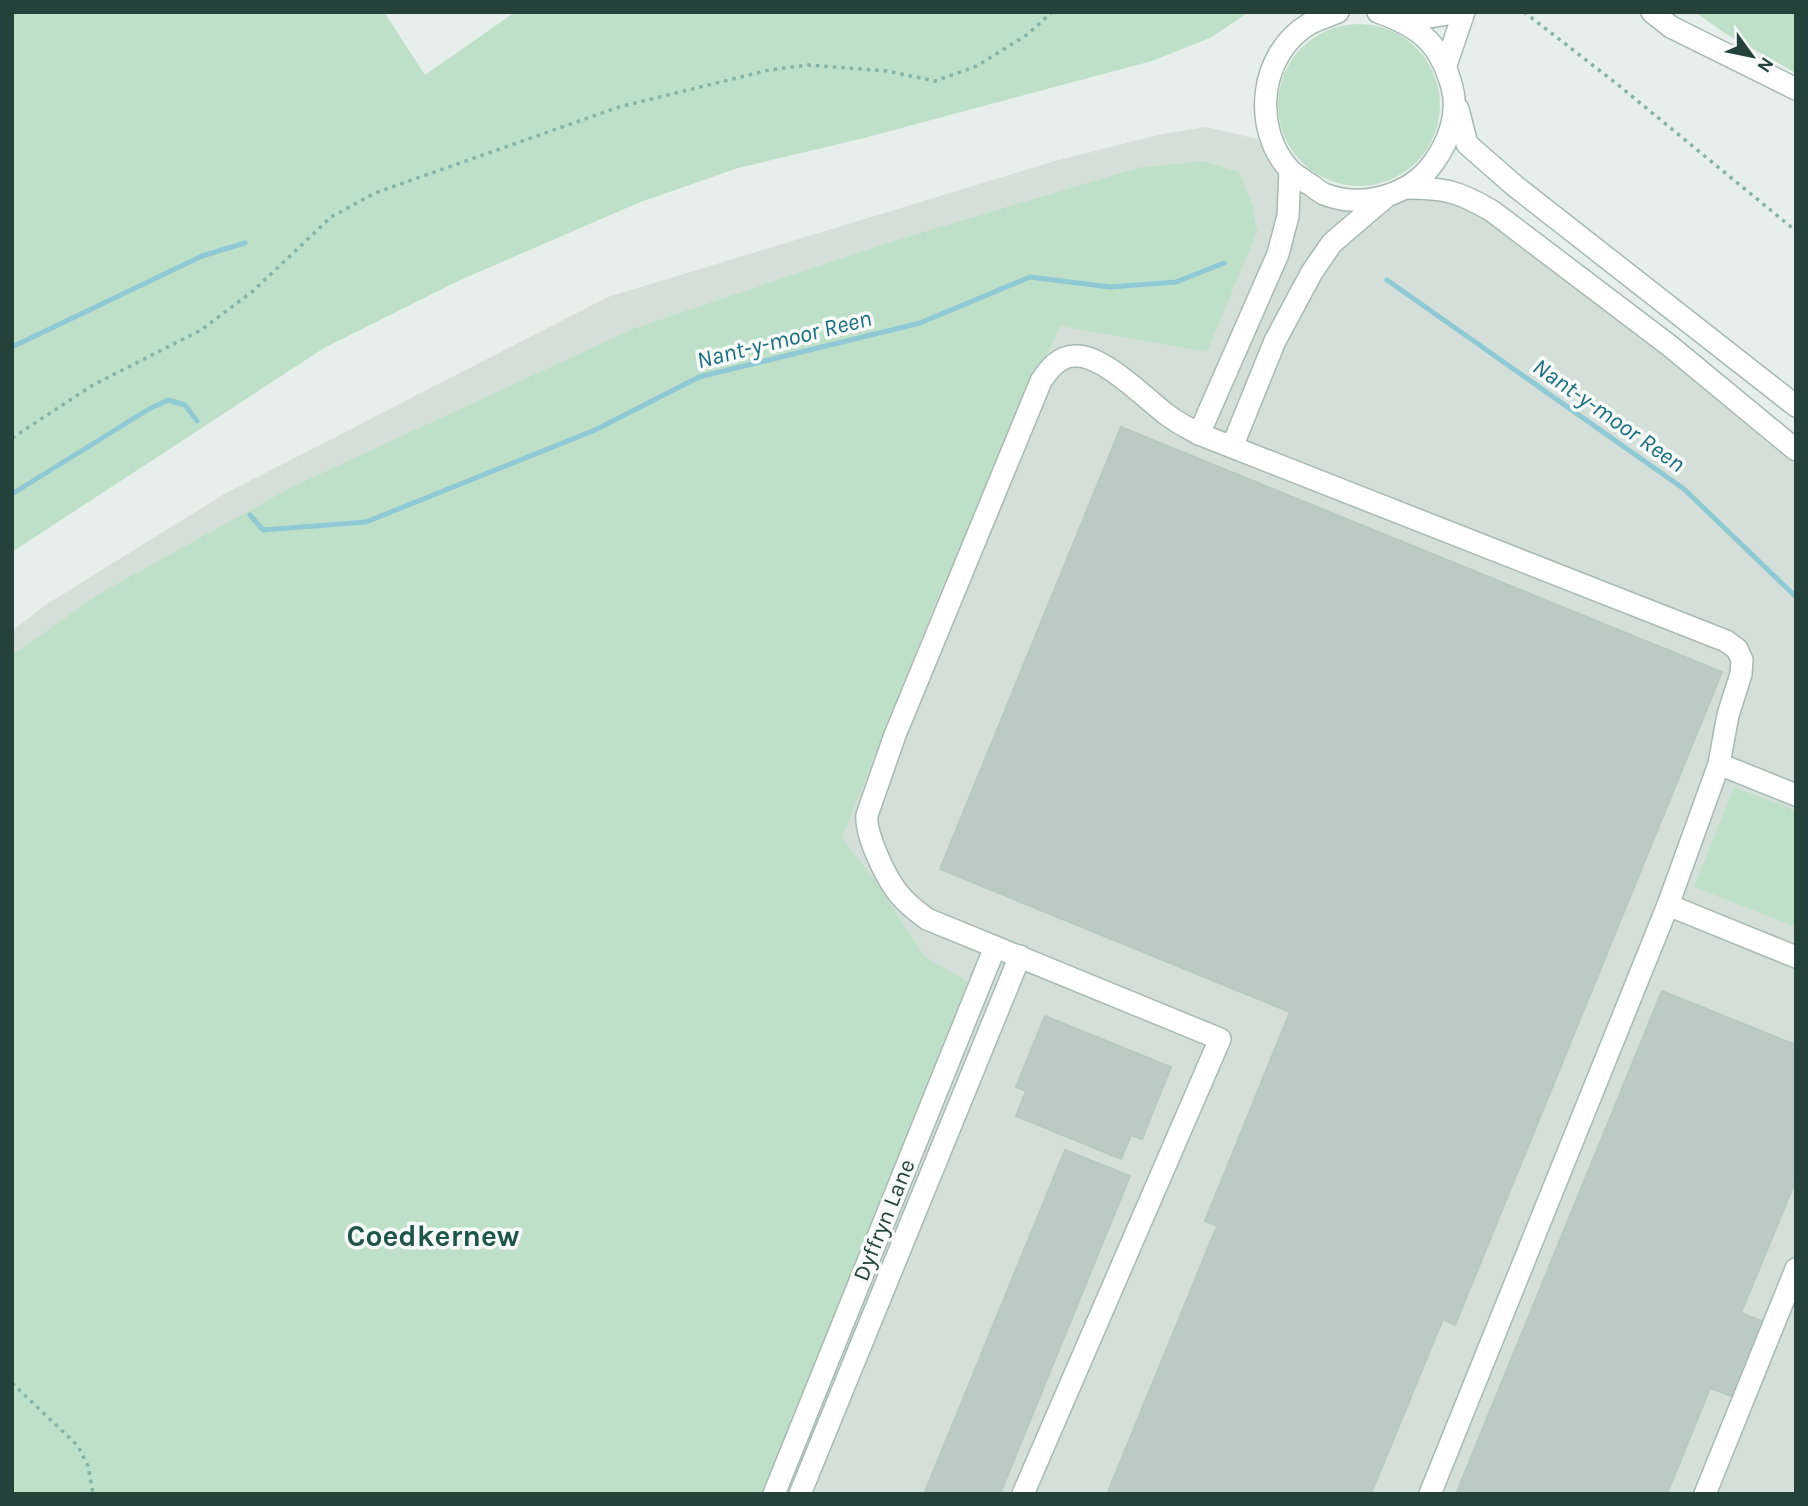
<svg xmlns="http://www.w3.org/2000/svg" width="1808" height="1506" viewBox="0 0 1808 1506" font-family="Karla,sans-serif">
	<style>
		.built { fill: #d4dfda }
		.green { fill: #bfe0c8 }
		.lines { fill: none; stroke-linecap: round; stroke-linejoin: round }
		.stream { stroke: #8ec9d4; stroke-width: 5 }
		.building { fill: #bbcac4; stroke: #b8c9c2; stroke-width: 2 }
		.minor-casing { stroke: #a8b8b2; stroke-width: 24 }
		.path { stroke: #86b3a5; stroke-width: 3.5; stroke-dasharray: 3.5 5; stroke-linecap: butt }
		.minor { stroke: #fff; stroke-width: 21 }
		.labels { text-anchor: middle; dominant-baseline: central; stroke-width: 7; stroke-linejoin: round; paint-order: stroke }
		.street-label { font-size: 23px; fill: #24423a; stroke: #f7fbf9 }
		.water-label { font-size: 24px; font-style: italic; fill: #1c6f80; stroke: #f7fbf9 }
		.district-label { font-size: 30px; font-weight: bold; fill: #1f5548; stroke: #f7fbf9 }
	</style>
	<rect width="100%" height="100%" fill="#e6efeb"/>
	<path class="built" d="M1206,127l65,15 53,51 140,2 332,255v1044h-1784v-863l35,-27 179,-111 382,-196 447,-136 107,-27z"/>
	<g class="green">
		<path d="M12,12h372l41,63 90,-63h734l-39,26 -58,23 -288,77 -126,30 -100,35 -180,78 -134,67 -312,204z"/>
		<path d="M1695,12h101v61l-70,-39z"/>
		<circle cx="1359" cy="105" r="81"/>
		<path d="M1203,161l36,11 15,38 3,22 -50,120 -147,-26 -128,285 -90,227 32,41 51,78 43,25 -203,512h-753v-839l90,-63 192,-106 341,-158 262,-88 241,-72z"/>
		<path d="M1734,787l62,24v116l-102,-40z"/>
	</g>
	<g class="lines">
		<g class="stream">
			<path d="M1387,280l297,209 112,108"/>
			<path d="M12,347l190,-91 43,-13"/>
			<path d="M12,494l137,-85 19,-9 17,5 12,16"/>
			<path d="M250,515l13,15 103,-8 229,-92 104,-53 221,-54 110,-46 80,10 66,-5 48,-19"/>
		</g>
	</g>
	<g class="building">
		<path d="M1121,427l601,245 -267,653 -12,-6 -72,175h-264l110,-268 -12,-5 85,-209 -350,-143z"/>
		<path d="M1662,991l134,54v135l-55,133 24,9 -31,75 -24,-9 -43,106h-211z"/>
		<path d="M1045,1016l126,51 -29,72 -11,-4 -10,24 -105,-43 10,-25 -10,-4z"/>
		<path d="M1065,1150l65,26 -130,318h-76z"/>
	</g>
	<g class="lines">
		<defs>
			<g id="minor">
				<path d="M1338,12c-9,4 -20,7 -29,12 -50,30 -57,104 -20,145 4,5 12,9 17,13 6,3 12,9 18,12 38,15 86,2 110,-32 15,-21 25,-49 18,-75 -12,-44 -32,-60 -74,-75"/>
				<path d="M1652,12l19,15 125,62"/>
				<path d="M1405,21l55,-9"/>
				<path d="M1446,65l18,-53"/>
				<path d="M1458,109l9,35 48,42 281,220"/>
				<path d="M1406,188c39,0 52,3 86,23l178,135 126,104"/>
				<path d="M1199,434l79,-180 10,-38 2,-46"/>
				<path d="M1232,447l43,-106 37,-69 20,-29 55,-47"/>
				<path d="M1719,764l77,31"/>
				<path d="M1668,905l128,52"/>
				<path d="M774,1494l221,-547"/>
				<path d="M800,1494l220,-538"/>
				<path d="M1023,1494l197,-455 -293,-120c-11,-8 -21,-16 -29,-26 -13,-17 -33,-59 -31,-78l28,-80 146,-354c8,-12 18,-25 34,-25 27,-2 70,42 91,58 10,8 22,14 33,20l527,207 11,8 5,11 -1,14 -13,41 -9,49 -51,141 -238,589"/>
				<path d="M1705,1494l91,-225"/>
			</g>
		</defs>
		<use href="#minor" class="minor-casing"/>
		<g class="path">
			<path d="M1524,12l93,72 179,147"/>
			<path d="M12,438l81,-53 108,-55 52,-39 78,-74 44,-24 244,-86 150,-37 39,-5 79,6 48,10 42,-15 51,-32 24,-22"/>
			<path d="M12,1383l66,63 10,20 5,28"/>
		</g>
		<use href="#minor" class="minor"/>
	</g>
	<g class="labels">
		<g class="street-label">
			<text transform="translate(884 1220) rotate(-68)">Dyffryn Lane</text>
		</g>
		<g class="water-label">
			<text transform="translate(784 339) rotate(-14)">Nant-y-moor Reen</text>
			<text transform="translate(1609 415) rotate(35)">Nant-y-moor Reen</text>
		</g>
		<g class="district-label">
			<text x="433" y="1236">Coedkernew</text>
		</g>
	</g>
	<rect width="1808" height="1506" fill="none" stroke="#24423a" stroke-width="28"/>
	<g transform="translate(1752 56) rotate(123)" stroke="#f7fbf9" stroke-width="5" paint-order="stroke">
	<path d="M0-5L12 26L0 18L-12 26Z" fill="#24423a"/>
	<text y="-10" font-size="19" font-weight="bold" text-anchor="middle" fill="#24423a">N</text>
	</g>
</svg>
